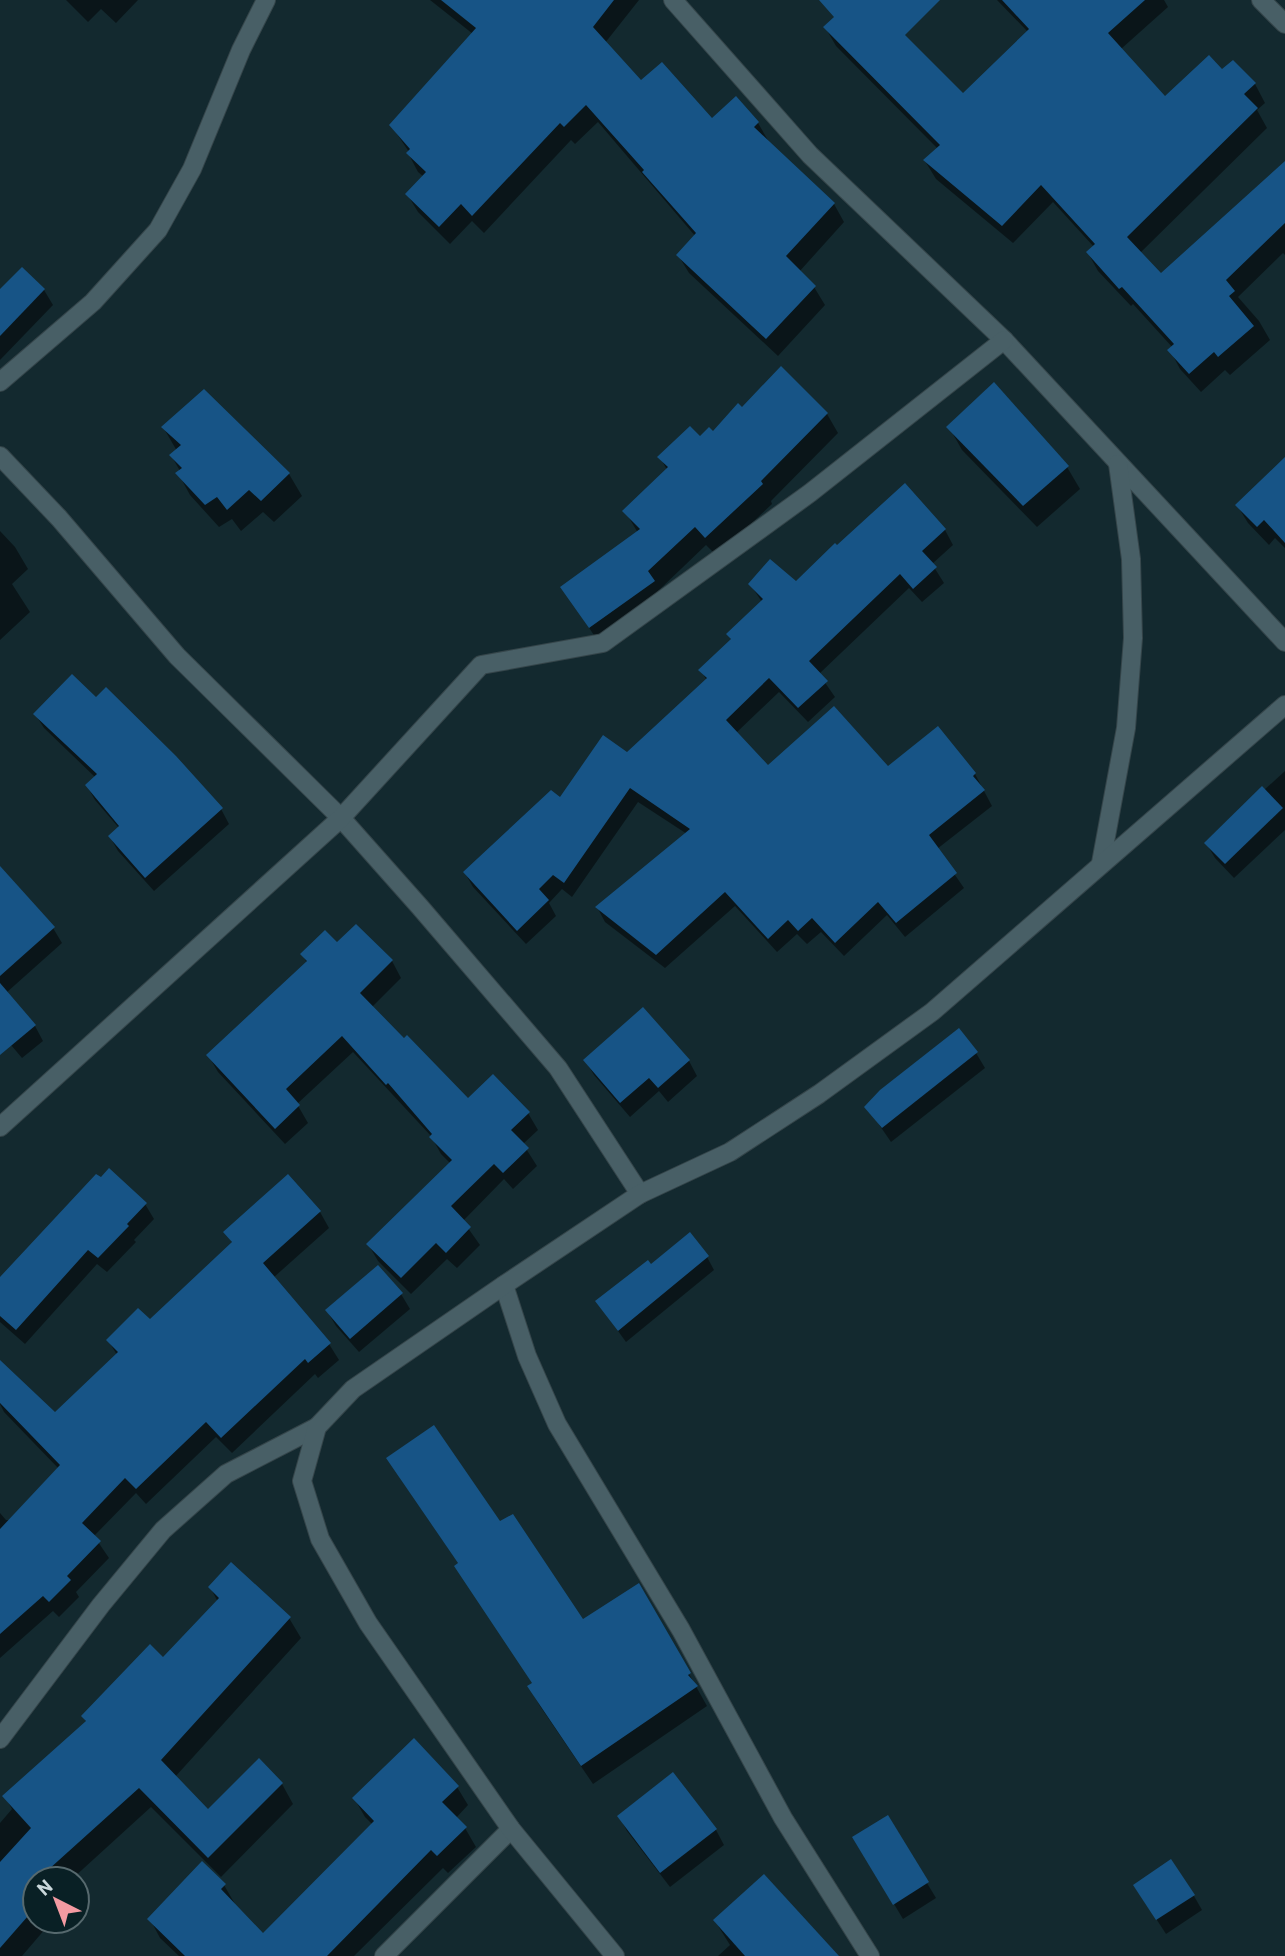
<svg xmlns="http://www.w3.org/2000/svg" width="1285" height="1956" viewBox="0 0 1285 1956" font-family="Barlow,sans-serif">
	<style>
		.shadow { fill: #0007 }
		.building { fill: #175486 }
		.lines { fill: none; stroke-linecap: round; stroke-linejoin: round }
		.street-casing { stroke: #35454a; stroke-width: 20 }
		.street { stroke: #485f66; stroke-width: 18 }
	</style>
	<rect width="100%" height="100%" fill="#13292f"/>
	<g class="shadow">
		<path d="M66,0h72l-22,23 -15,-14 -13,13z"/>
		<path d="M430,0h209l-34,43 35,39 72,38 23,-22 23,25 11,19 65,62 10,18 -45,50 15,15 11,18 -47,51 -89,-83 -11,-18 18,-18 -98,-115 -23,22 -4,-4 -87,93 -12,-12 -22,23 -32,-32 -11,-18 17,-17 -6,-5 -10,-19 1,-1 -18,-27 82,-91z"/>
		<path d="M997,0h167l4,7 -47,42 44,49 57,-26 33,12 10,19 -8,7 10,18 -127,125 21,23 124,-112v91l-2,-2 -45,44 21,24 11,19 -40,35 -5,-5 -24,22 -21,-23 -10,-19 3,-2 -40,-44 -2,2 -33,-35 -10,-18 6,-6 -41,-45 -40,41 -77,-64 -11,-18 13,-12 -102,-103 -11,-19 138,69 65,-64z"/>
		<path d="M44,290l9,15 -53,55v-68z"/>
		<path d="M742,409l85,5 11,19 -67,68 1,3 -55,52 -11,-11 -48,46 6,9 -63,46 -38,-58 75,-55 -13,-22 42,-41 -7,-13 53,-24z"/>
		<path d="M163,427l126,47 13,22 -28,26 -11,-10 -22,19 -9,-12 -13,8 -29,-32 -12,-22 2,-2 -9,-16 6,-4z"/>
		<path d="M949,427l118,40 13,22 -43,38 -75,-77z"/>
		<path d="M1285,461v87l-10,-10 -6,7 -21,-22 -11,-18z"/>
		<path d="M905,486l40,44 8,15 -21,19 12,19 -22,19 -13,-14 -90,86 16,23 -27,25 -29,-30 -43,41 32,35 120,1 87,5 17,32 -55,43 27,39 -59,49 -18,-22 -43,41 -23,-24 -14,12 -10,-10 -20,18 -42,-46 -70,62 -60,-46 -8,-15 90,-73 -49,-32 -66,95 -10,-8 -13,14 7,13 -30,28 -53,-57 -8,-14 96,-74 66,-45 80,-73 -6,-11 31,-29 -4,-7 34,-32 -12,-18 46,-1z"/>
		<path d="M0,531l15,16 13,22 -16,15 18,28 -30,28z"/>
		<path d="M35,714l186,95 8,15 -75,67 -36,-40 -8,-14 9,-9 -24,-28 -8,-14 9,-8 -52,-50z"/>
		<path d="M1285,771v59l-51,48 -19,-20 -9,-15z"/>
		<path d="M0,882l53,46 9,15 -56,50 29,33 8,15 -21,17 -22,-26z"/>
		<path d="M337,945l55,16 9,17 -29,29 96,93 60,13 10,17 -15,14 14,22 -24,23 -9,-10 -41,42 17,24 -23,23 -10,-9 -36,35 -33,-33 -10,-17 83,-80 -10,-10 -10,-18 -78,-84 -56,52 11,19 -23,21 -67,-72 -10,-17 99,-92 -5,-9z"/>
		<path d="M976,1053l9,15 -94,74 -24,-35z"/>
		<path d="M585,1060l104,1 8,15 -29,26 -9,-11 -29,26 -36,-42z"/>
		<path d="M145,1204l9,15 -20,21 2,2 -29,30 -10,-8 -72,80 -25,-22v-42z"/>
		<path d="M320,1212l9,16 -56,50 56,66 10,16 -21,18 -3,-4 -83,79 -16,-16 -70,67 -10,-11 -42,43 15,22 -33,34 3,5 -20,20 -6,-6 -53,47v-145l6,7h5l48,-51 -55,-57 -4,-8v-14l55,24 62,-59 -9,-15 42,-18 83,-78 -7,-12z"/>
		<path d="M707,1257l7,13 -88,72 -29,-40 54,-36z"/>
		<path d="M401,1294l9,15 -51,43 -23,-26 -9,-15z"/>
		<path d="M400,1478l99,46 83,97 57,-36 68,121 -114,78 -53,-78 -11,-19 4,-3 -74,-120z"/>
		<path d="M210,1587l79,31 12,20 -126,139 33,35 74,-28 11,20 -72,73 -70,-70 -79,72h-37v42h17l-30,35h-22v-133l12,-14 -7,-12 82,-74 -4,-6 80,-58 55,-57z"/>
		<path d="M673,1775l43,55 8,15 -54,42 -43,-56 -8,-15z"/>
		<path d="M457,1787l11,18 -12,13 9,10 11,19 -28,26 -5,-5 -89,88h-175l-19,-18 -10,-19 74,-34 11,19 -1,1 28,31 111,-111 -8,-8 -11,-19z"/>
		<path d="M887,1817l49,81 -33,21 -49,-82z"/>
		<path d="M1194,1896l8,14 -36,24 -22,-34z"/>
		<path d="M715,1921l121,35h-118l12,-11z"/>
	</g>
	<g class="building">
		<path d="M441,0h173l-21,27 48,53 21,-18 50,56 24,-22 23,26 -5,5 81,76 -49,53 30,30 -50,53 -90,-84 20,-22 -54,-61 2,-2 -58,-65 -22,22 -4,-4 -88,93 -11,-12 -22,23 -34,-33 21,-22 -20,-19 4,-4 -21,-24 87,-97z"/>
		<path d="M819,0h121l-35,35 58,58 66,-64 -27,-29h143l-37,33 57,63 44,-41 13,14 11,-9 23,23 -12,11 14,14 -131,129 34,36 124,-112v62l-59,57 9,11 -6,5 25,30 -36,31 -4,-5 -25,22 -22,-24 7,-6 -52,-57 -3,2 -33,-37 9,-8 -54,-59 -39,41 -79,-66 17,-15 -117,-118 11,-10z"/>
		<path d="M22,267l23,22 -45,47v-47z"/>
		<path d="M781,366l47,47 -67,68 2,3 -58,54 -10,-11 -47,44 7,10 -66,47 -29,-41 80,-58 -18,-18 46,-44 -11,-10 33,-31 10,10 9,-9 4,4 25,-28 4,4z"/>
		<path d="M994,382l75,84 -46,40 -77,-79z"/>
		<path d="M204,389l86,84 -29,28 -12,-11 -22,20 -10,-13 -12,8 -30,-32 7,-5 -13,-13 12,-10 -20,-18z"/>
		<path d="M1285,457v86l-21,-23 -7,7 -22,-22z"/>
		<path d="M905,483l41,46 -24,22 15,16 -24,22 -13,-15 -91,87 19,20 -30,27 -29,-30 -43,42 42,45 66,-59 54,60 50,-40 38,47 -3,3 12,14 -56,45 28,38 -61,50 -18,-21 -43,41 -23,-25 -14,13 -10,-11 -20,19 -43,-47 -69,63 -61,-48 95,-78 -60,-41 -66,95 -11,-8 -14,14 10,11 -32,31 -54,-59 88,-82 9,7 43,-62 24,17 80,-74 -9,-8 33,-31 -5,-5 37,-35 -15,-15 22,-25 26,22 39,-38 2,2z"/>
		<path d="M72,674l24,23 10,-10 70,69 47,52 -78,70 -37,-42 11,-10 -34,-41 12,-11 -64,-60z"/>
		<path d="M1262,786l21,22 -58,56 -21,-21z"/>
		<path d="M0,866l55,61 -55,49z"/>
		<path d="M356,924l37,36 -33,33 44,45 3,-3 61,63 25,-24 37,38 -19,18 18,18 -26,25 -9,-9 -43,42 20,21 -25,26 -10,-10 -35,35 -35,-34 86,-84 -23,-23 3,-3 -44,-51 -2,2 -44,-49 -56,53 14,16 -25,24 -69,-74 101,-94 -7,-7 25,-24 12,12z"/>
		<path d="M0,983l36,42 -36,30z"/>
		<path d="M643,1007l47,53 -32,28 -9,-10 -29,25 -37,-43z"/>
		<path d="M959,1028l19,24 -96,76 -18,-21 16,-17z"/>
		<path d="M109,1168l38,35 -20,21 2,2 -31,32 -10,-8 -72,80 -16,-14v-39l96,-103 5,3z"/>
		<path d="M288,1174l33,37 -58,52 68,80 -23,20 -3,-4 -84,79 -15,-16 -70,67 -11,-11 -43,45 19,18 -34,35 4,4 -22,22 -6,-6 -43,38v-105l60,-64 -60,-62v-43l55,52 63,-60 -12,-12 32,-32 12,11 82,-77 -9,-10z"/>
		<path d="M690,1232l19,24 -91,75 -23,-30 53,-41 3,4z"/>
		<path d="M378,1265l25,28 -53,46 -25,-29z"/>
		<path d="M434,1425l66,96 13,-7 70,105 56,-36 52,90 -3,2 10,11 -117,80 -54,-80 5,-3 -78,-117 4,-3 -72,-105z"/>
		<path d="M231,1562l60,55 -130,143 47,49 51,-51 24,25 -75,75 -69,-70 -101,91h-3v29l-35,40v-86l31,-34 -29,-32 84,-75 -5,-5 69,-72 13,13 56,-59 -11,-11z"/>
		<path d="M414,1738l45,48 -17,16 25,25 -30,29 -6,-6 -104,106h-142l-38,-37 55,-58 24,23 -5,5 42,44 111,-112 -22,-23z"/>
		<path d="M673,1772l44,57 -57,44 -43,-57z"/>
		<path d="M888,1815l41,67 -36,23 -41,-68z"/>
		<path d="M1171,1859l24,36 -39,25 -23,-35z"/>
		<path d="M764,1874l75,82h-94l-32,-36z"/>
	</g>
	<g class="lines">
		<defs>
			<g id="street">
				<path d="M673,0l137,155 194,185 281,302"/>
				<path d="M1261,0l24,24"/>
				<path d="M0,382l93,-80 65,-72 34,-61 49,-119 25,-50"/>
				<path d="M0,456l59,62 118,138 164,162 79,89 138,161 82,126"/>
				<path d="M1101,863l25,-135 7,-90 -2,-79 -13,-95"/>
				<path d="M0,1127l341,-309 140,-153 122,-22 207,-150 194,-153"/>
				<path d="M504,1285l23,71 30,68 124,206 102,188 87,138"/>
				<path d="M0,1739l101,-134 62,-75 63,-56 91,-47"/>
				<path d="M384,1956l127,-127"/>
				<path d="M615,1956l-104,-127 -143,-206 -48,-84 -18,-58 15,-54 36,-38 151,-104 136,-91 90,-42 89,-58 113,-82 353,-307"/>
			</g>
		</defs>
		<use href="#street" class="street-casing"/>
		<use href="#street" class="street"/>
	</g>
	<g transform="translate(56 1900) rotate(318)"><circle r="33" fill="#092025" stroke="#56696e" stroke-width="2"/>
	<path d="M0-5L12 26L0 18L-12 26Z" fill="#f49aa2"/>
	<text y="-10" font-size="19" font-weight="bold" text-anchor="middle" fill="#cad7db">N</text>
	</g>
</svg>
